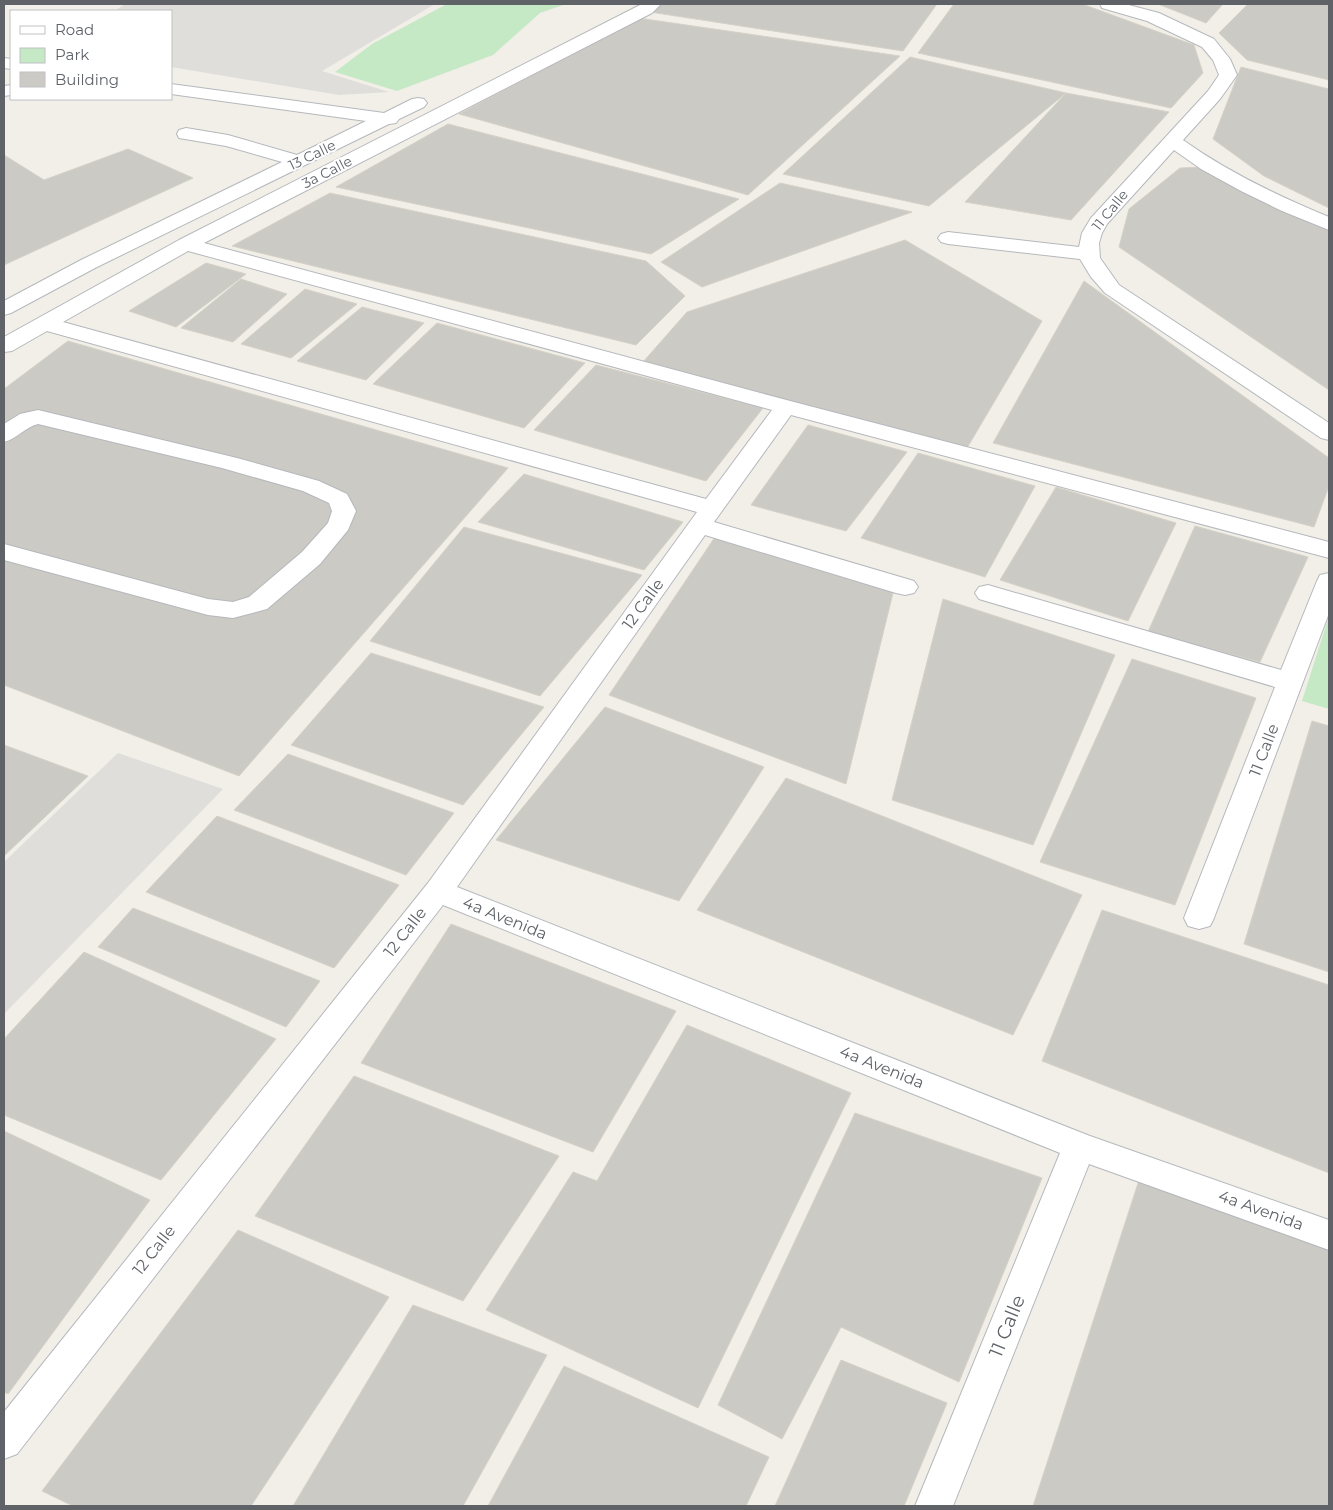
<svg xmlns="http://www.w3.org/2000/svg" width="1333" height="1510" viewBox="0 0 1333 1510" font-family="Montserrat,sans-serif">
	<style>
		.industrial { fill: #e0deda }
		.green { fill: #c5e8c5 }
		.building { fill: #cccac5; stroke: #d6d1c6 }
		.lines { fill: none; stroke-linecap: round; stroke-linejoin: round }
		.minor-casing { stroke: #b5b8bc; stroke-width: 2 }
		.minor { fill: #fff; fill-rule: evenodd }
		.labels { text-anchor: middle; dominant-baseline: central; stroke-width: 4; stroke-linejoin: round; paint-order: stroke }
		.far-street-label { font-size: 14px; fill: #5f6368; stroke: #fff }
		.street-label { font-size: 16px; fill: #5f6368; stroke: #fff }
		.near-street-label { font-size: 19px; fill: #5f6368; stroke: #fff }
	</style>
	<rect width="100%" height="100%" fill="#f1efe8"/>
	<g class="industrial">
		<path d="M125,4h310l-113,67 67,21 -50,3 -168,-28v-56h-56z"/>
		<path d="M118,753l105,36 -219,225v-152z"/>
	</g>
	<g class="green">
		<path d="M447,4h119l-26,9 -47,42 -96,36 -62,-19 37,-28z"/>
		<path d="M1329,616v93l-27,-8z"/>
	</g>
	<g class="building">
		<path d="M659,4h278l-34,47 -253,-39z"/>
		<path d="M954,4h128l112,41 9,28 -32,35 -253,-55z"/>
		<path d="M1158,4h65l-17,19z"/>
		<path d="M1248,4h81v76l-82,-20 -28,-27z"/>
		<path d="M638,18l262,38 -152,139 -289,-81z"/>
		<path d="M910,57l156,36 -137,113 -146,-32z"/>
		<path d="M1241,67l88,22v119l-65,-32 -51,-37z"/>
		<path d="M1066,93l103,19 -98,108 -106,-18z"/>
		<path d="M448,124l291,75 -88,55 -315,-67z"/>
		<path d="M128,149l65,29 -189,87v-110l40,25z"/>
		<path d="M1209,167l120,61v162l-210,-143 10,-38 51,-41z"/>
		<path d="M780,183l132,29 -210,75 -41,-25z"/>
		<path d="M330,193l316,68 39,35 -49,49 -404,-99z"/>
		<path d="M905,240l137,81 -75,127 -324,-86 44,-50z"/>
		<path d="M206,263l40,11 -70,53 -47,-16z"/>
		<path d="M241,279l46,15 -54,48 -52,-14z"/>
		<path d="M1084,281l245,177v28l-15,41 -321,-84z"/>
		<path d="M305,289l52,15 -66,54 -50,-14z"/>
		<path d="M362,307l62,16 -58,57 -69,-19z"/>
		<path d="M437,323l148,40 -61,65 -151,-44z"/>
		<path d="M68,341l440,127 -269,308 -235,-91v-296z"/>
		<path d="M596,365l167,43 -57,73 -172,-51z"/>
		<path d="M808,425l99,27 -61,79 -95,-26z"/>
		<path d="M918,453l117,33 -50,91 -124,-39z"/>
		<path d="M524,474l159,48 -39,48 -166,-48z"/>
		<path d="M1056,487l120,36 -48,98 -128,-41z"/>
		<path d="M1195,526l113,31 -48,105 -112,-30z"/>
		<path d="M464,527l178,48 -102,121 -170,-55z"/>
		<path d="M717,534l177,55 -48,195 -237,-89z"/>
		<path d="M943,599l172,56 -82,190 -141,-45z"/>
		<path d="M371,653l173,54 -81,98 -172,-60z"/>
		<path d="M1132,659l124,39 -81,207 -135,-43z"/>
		<path d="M605,707l159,60 -85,134 -183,-61z"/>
		<path d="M1312,721l17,5v246l-85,-28z"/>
		<path d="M4,745l84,31 -84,80z"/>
		<path d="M288,754l166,59 -48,62 -172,-65z"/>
		<path d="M786,778l296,117 -69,140 -316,-125z"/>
		<path d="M217,816l182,69 -65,83 -188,-76z"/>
		<path d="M133,908l187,73 -34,46 -188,-80z"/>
		<path d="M1102,910l227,75v188l-287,-112z"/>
		<path d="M451,924l225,87 -83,141 -232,-89z"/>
		<path d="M84,952l192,87 -115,141 -157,-65v-76z"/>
		<path d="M687,1025l164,68 -153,315 -212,-98 87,-138 24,9z"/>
		<path d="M354,1076l205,80 -96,145 -208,-85z"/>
		<path d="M855,1113l187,65 -83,204 -118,-55 -59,112 -64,-34z"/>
		<path d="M4,1131l146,69 -142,194 -4,-2z"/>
		<path d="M1141,1174l188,72v260h-296z"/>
		<path d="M238,1230l151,67 -138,209h-178l-31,-15z"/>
		<path d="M413,1305l134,50 -84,151h-170z"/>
		<path d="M841,1360l106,43 -43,103h-129z"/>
		<path d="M564,1366l205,91 -23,49h-258z"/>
	</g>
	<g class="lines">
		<defs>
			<g id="minor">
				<path d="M642,4h19l-9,9 -448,230 590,159 535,140v16l-538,-143 -77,107 200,59 4,6 -4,6 -9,2 -9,-2 -191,-58 -248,352 633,249 239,84v30l-240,-86 -136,342h-38l145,-353 -617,-248 -426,549 -13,5v-47l424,-529 269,-371 -650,-181 -35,20 -8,1v-15l175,-97zM188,251l584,159 -66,89 -643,-177z"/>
				<path d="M1100,4h25l34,9 55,26 16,20 7,16 -17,24 -37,41c45,32 95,56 146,77v13l-47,-19 -41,-20 -40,-22 -27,-19 -67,74 -5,9 -3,10 1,15 19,27 210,138v17l-8,-2 -216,-145 -14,-16 -11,-18 -132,-15 -7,-2 -3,-4 3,-4 7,-2 131,15 3,-14 9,-15 117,-127 11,-16 -6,-15 -11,-13 -55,-26 -45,-13z"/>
				<path d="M4,58l7,1v10l-7,-1z"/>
				<path d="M171,84l213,29 28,-14 6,-1 6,1 3,4 -3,4 -25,12 -3,4 -7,1 -294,144 -84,45 -7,2v-14l77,-41 201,-98 -56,-16 -47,-8 -2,-4 2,-4 7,-2 42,7 69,20 69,-34 -195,-27z"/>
				<path d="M11,85v10l-7,1v-10z"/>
				<path d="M38,410l199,48 82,23 28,13 9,17 -8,19 -28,34 -53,45 -34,9 -25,-3 -204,-55v-16l204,55 25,3 16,-5 53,-45 26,-29 4,-12 -3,-8 -26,-12 -81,-23 -184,-44c-13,3 -21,15 -34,18v-18l16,-10z"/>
				<path d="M1329,573v40l-115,305 -4,8 -11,3 -11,-3 -4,-8 91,-231 -296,-88 -4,-6 4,-6 9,-2 293,85 36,-89 3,-6z"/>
			</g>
		</defs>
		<use href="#minor" class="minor-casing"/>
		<use href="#minor" class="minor"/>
	</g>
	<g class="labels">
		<g class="far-street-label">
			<text transform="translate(312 155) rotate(-26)">13 Calle</text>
			<text transform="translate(327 172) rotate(-27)">3a Calle</text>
			<text transform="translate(1110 210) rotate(-51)">11 Calle</text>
		</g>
		<g class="street-label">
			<text transform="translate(643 604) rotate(-54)">12 Calle</text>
			<text transform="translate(1264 750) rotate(-69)">11 Calle</text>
			<text transform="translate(505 918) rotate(22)">4a Avenida</text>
			<text transform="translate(405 932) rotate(-52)">12 Calle</text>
			<text transform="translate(882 1067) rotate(22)">4a Avenida</text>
			<text transform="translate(1261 1210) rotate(20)">4a Avenida</text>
			<text transform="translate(154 1250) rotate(-52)">12 Calle</text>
		</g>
		<g class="near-street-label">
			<text transform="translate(1007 1326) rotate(-68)">11 Calle</text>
		</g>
	</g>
	<rect width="1333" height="1510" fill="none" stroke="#5f6368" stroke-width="10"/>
	<rect x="10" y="10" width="162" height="90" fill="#ffffff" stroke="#bfc1c3"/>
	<rect x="20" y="26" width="25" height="8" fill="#ffffff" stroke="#bfc1c3"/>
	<text x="55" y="35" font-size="15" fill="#5f6368">Road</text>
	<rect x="20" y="48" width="25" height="15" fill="#c5e8c5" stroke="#bfc1c3"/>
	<text x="55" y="60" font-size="15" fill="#5f6368">Park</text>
	<rect x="20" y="72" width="25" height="15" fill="#cccac5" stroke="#bfc1c3"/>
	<text x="55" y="85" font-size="15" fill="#5f6368">Building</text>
</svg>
